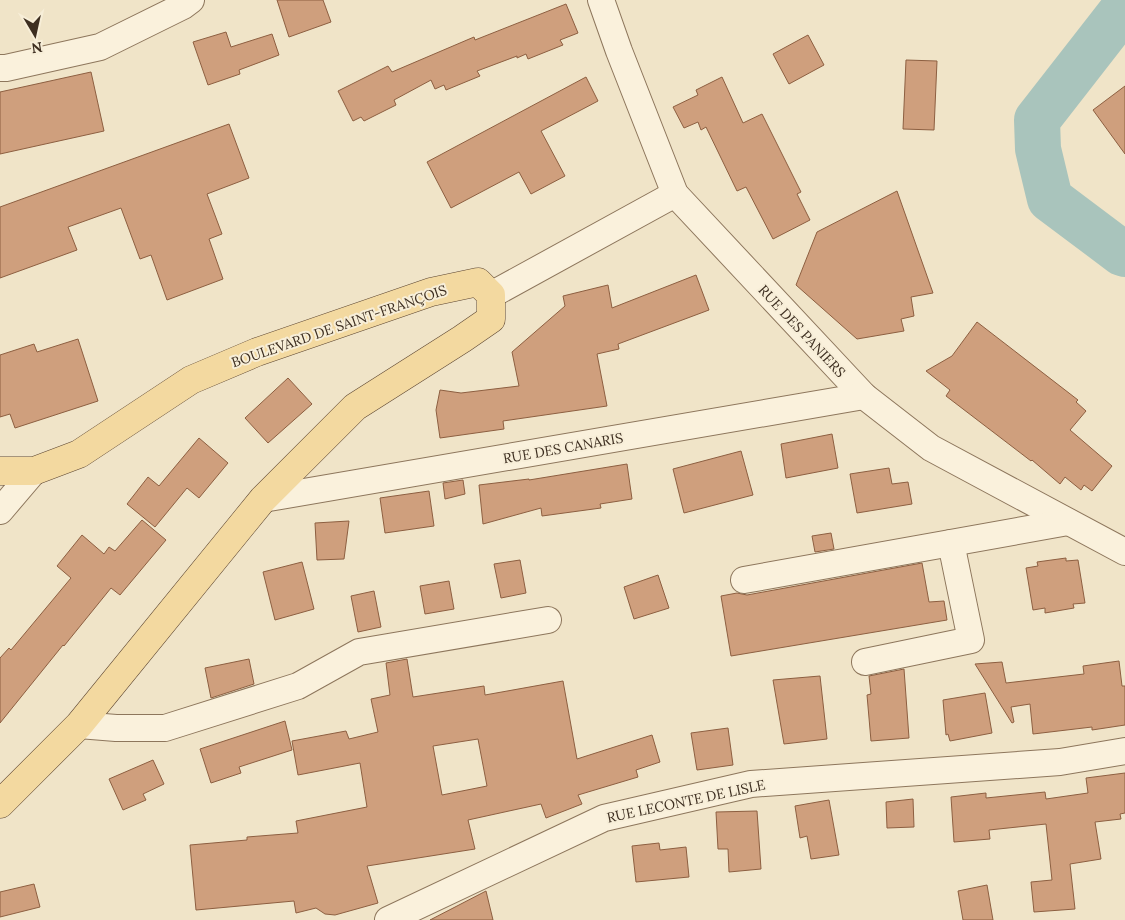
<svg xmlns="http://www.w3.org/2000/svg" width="1125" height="920" viewBox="0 0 1125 920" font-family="Lora,serif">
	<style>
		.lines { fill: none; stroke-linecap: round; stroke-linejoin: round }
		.river { stroke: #a9c4bc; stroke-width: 46 }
		.building { fill: #cf9f7d; stroke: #8d5f41; fill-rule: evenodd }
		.minor-casing { stroke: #8d765c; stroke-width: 28 }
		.major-casing { stroke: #5b4430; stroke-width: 29 }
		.minor { stroke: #faf1dc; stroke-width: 26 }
		.major { stroke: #f3d9a0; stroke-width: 28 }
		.labels { text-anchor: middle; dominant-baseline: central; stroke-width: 4; stroke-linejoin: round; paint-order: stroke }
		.street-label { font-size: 14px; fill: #3d2e20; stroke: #f7eed8 }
	</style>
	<rect width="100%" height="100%" fill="#f0e4c8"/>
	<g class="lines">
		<path class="river" d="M1125,7l-88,113 1,29 12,50 72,54 3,1"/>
	</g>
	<g class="building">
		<path d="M277,0h46l8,22 -42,15z"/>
		<path d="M566,4l12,29 -18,7 3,5 -35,14 -2,-5 -9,4v-2l-40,15 3,5 -34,14 -2,-5 -9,4 -4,-9 -37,20 2,5 -32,16 -3,-4 -8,4 -15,-30 50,-25 4,6 82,-35 1,3z"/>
		<path d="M226,32l5,15 41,-13 7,21 -40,15 1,4 -32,11 -15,-43z"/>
		<path d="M808,35l16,30 -35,19 -16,-30z"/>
		<path d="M906,60l31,1 -3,69 -31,-1z"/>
		<path d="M91,72l13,59 -104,23v-62z"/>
		<path d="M586,77l12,24 -57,30 24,45 -34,18 -12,-22 -68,36 -24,-46z"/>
		<path d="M722,77l21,46 19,-9 39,78 -4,2 13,26 -37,19 -27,-52 -9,4 -31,-64 -5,3 -3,-8 -14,6 -11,-21 25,-12 -2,-5z"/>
		<path d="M1125,86v68l-32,-44z"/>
		<path d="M229,124l20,54 -42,16 15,40 -13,5 14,40 -56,21 -16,-45 -11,4 -19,-51 -53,19 9,23 -77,28v-71z"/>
		<path d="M897,191l36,102 -22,4 3,19 -13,3 3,12 -47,8 -61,-54 21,-53z"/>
		<path d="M696,275l13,35 -91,34 1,5 -22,5 10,52 -104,15 1,8 -64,9 -4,-28 4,-20 21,3 58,-7 -7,-34 53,-46 -2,-10 45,-11 4,23z"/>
		<path d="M977,322l101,78 -2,2 10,9 -16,19 42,36 -20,25 -8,-6 -3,5 -16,-13 -5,7 -28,-24 -1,1 -85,-65 4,-6 -24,-19 26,-15z"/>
		<path d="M78,339l20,62 -83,27 -5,-14 -10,3v-62l34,-11 3,8z"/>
		<path d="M288,378l24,26 -44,39 -23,-25z"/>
		<path d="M832,434l6,34 -52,10 -5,-34z"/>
		<path d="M199,438l29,25 -29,35 -12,-10 -32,39 -28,-23 21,-27 11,9z"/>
		<path d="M741,451l12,44 -69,18 -11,-44z"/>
		<path d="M627,464l5,35 -32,5 1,4 -59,8 -1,-8 -58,16 -4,-39 50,-6v1z"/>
		<path d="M889,468l3,16 16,-2 4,22 -55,9 -7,-39z"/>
		<path d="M463,480l2,14 -20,5 -2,-16z"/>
		<path d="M429,491l5,35 -49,7 -5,-35z"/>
		<path d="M142,520l24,20 -46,55 -9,-7 -47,58 -1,-1 -63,78v-65l9,-10 2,2 60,-72 -14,-12 25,-31 22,19 5,-7 6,4z"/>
		<path d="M349,521l-5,38 -27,1 -2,-37z"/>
		<path d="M831,533l3,16 -19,3 -3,-16z"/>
		<path d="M1066,558v3l12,-1 7,43 -12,1 1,4 -29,5v-5l-12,2 -7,-42 12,-2 -1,-4z"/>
		<path d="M520,560l6,33 -25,5 -7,-34z"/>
		<path d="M302,562l12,47 -39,11 -12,-48z"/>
		<path d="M922,563l7,39 15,-1 3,19 -216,36 -10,-60 16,-3 10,2z"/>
		<path d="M658,575l11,33 -35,11 -10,-32z"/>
		<path d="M449,581l5,28 -29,5 -5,-28z"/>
		<path d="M374,591l7,36 -23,5 -7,-36z"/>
		<path d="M249,659l5,25 -43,14 -6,-30z"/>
		<path d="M407,659l6,38 71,-11 1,9 78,-14 14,78 75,-24 8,27 -24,8 2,7 -60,18 4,9 -36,14 -5,-14 -73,16 7,29 -108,17 11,37 -43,12 -10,-1 -9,-6 -20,5 -2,-12 -98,9 -6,-65 57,-5v-3l51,-4 -2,-12 71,-14 -7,-44 -62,12 -6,-34 54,-10 3,8 29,-7 -7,-33 19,-4 -4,-32zM478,739l9,47 -45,9 -9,-49z"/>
		<path d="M1119,661l3,25h3v39l-33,5v-3l-59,7 -3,-30 -19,3 3,15 -2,1 -37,-59 27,-2 4,21 78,-9 -1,-8z"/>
		<path d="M904,669l5,69 -38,3 -4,-46 4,-1 -2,-18z"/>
		<path d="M820,676l7,63 -43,5 -11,-64z"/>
		<path d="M985,693l7,40 -42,8 -2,-7 -2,1 -3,-35z"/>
		<path d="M285,721l7,29 -53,17 2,6 -30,10 -11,-34z"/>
		<path d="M728,728l5,37 -36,5 -6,-37z"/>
		<path d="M153,760l11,24 -21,10 3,6 -23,10 -14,-31z"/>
		<path d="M1125,773v40l-5,1 1,5 -26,3 6,37 -31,5 5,45 -41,3 -3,-30 21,-2 -6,-56 -57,6 1,9 -36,3 -3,-45 35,-4v5l59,-6 1,7 42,-6 -2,-15z"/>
		<path d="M913,799l1,28 -27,1 -1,-26z"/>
		<path d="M829,800l10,55 -28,4 -4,-23 -7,2 -5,-32z"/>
		<path d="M757,811l4,58 -32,3 -1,-23h-10l-2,-37z"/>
		<path d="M659,843l1,7 26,-3 3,30 -53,5 -4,-36z"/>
		<path d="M34,884l6,23 -40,10v-25z"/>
		<path d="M987,885l6,35h-30l-5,-29z"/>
		<path d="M486,891l7,29h-63z"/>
	</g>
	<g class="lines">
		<defs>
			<g id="minor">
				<path d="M601,0l18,51 56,143 189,202 67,52 194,104"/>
				<path d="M0,68h6l94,-21 83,-41 8,-6"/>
				<path d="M491,295l184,-101"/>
				<path d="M263,499l601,-103"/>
				<path d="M0,511l34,-40"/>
				<path d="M744,580l324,-58"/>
				<path d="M865,662l106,-22 -20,-97"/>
				<path d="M79,725l37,3h49l133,-42 61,-34 189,-32"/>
				<path d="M388,920l216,-102 147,-34 309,-22 65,-11"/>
			</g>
			<path id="major" d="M0,471h34l45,-17 112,-74 66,-28 174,-60 47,-10 13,13v24l-29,20 -107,68 -92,92 -184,226 -79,79"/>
		</defs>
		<use href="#minor" class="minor-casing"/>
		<use href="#major" class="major-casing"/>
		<use href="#minor" class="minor"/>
		<use href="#major" class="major"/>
	</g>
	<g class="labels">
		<g class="street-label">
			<text transform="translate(339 326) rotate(-19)">BOULEVARD DE SAINT-FRANÇOIS</text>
			<text transform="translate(802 331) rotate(47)">RUE DES PANIERS</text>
			<text transform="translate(563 448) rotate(-10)">RUE DES CANARIS</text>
			<text transform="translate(686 801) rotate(-12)">RUE LECONTE DE LISLE</text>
		</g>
	</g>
	<g transform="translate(35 35) rotate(171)" stroke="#f7eed8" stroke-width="4" paint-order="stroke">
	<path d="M0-4L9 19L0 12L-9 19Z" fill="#3d2e20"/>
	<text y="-8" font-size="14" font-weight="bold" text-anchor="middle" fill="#3d2e20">N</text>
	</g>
</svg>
